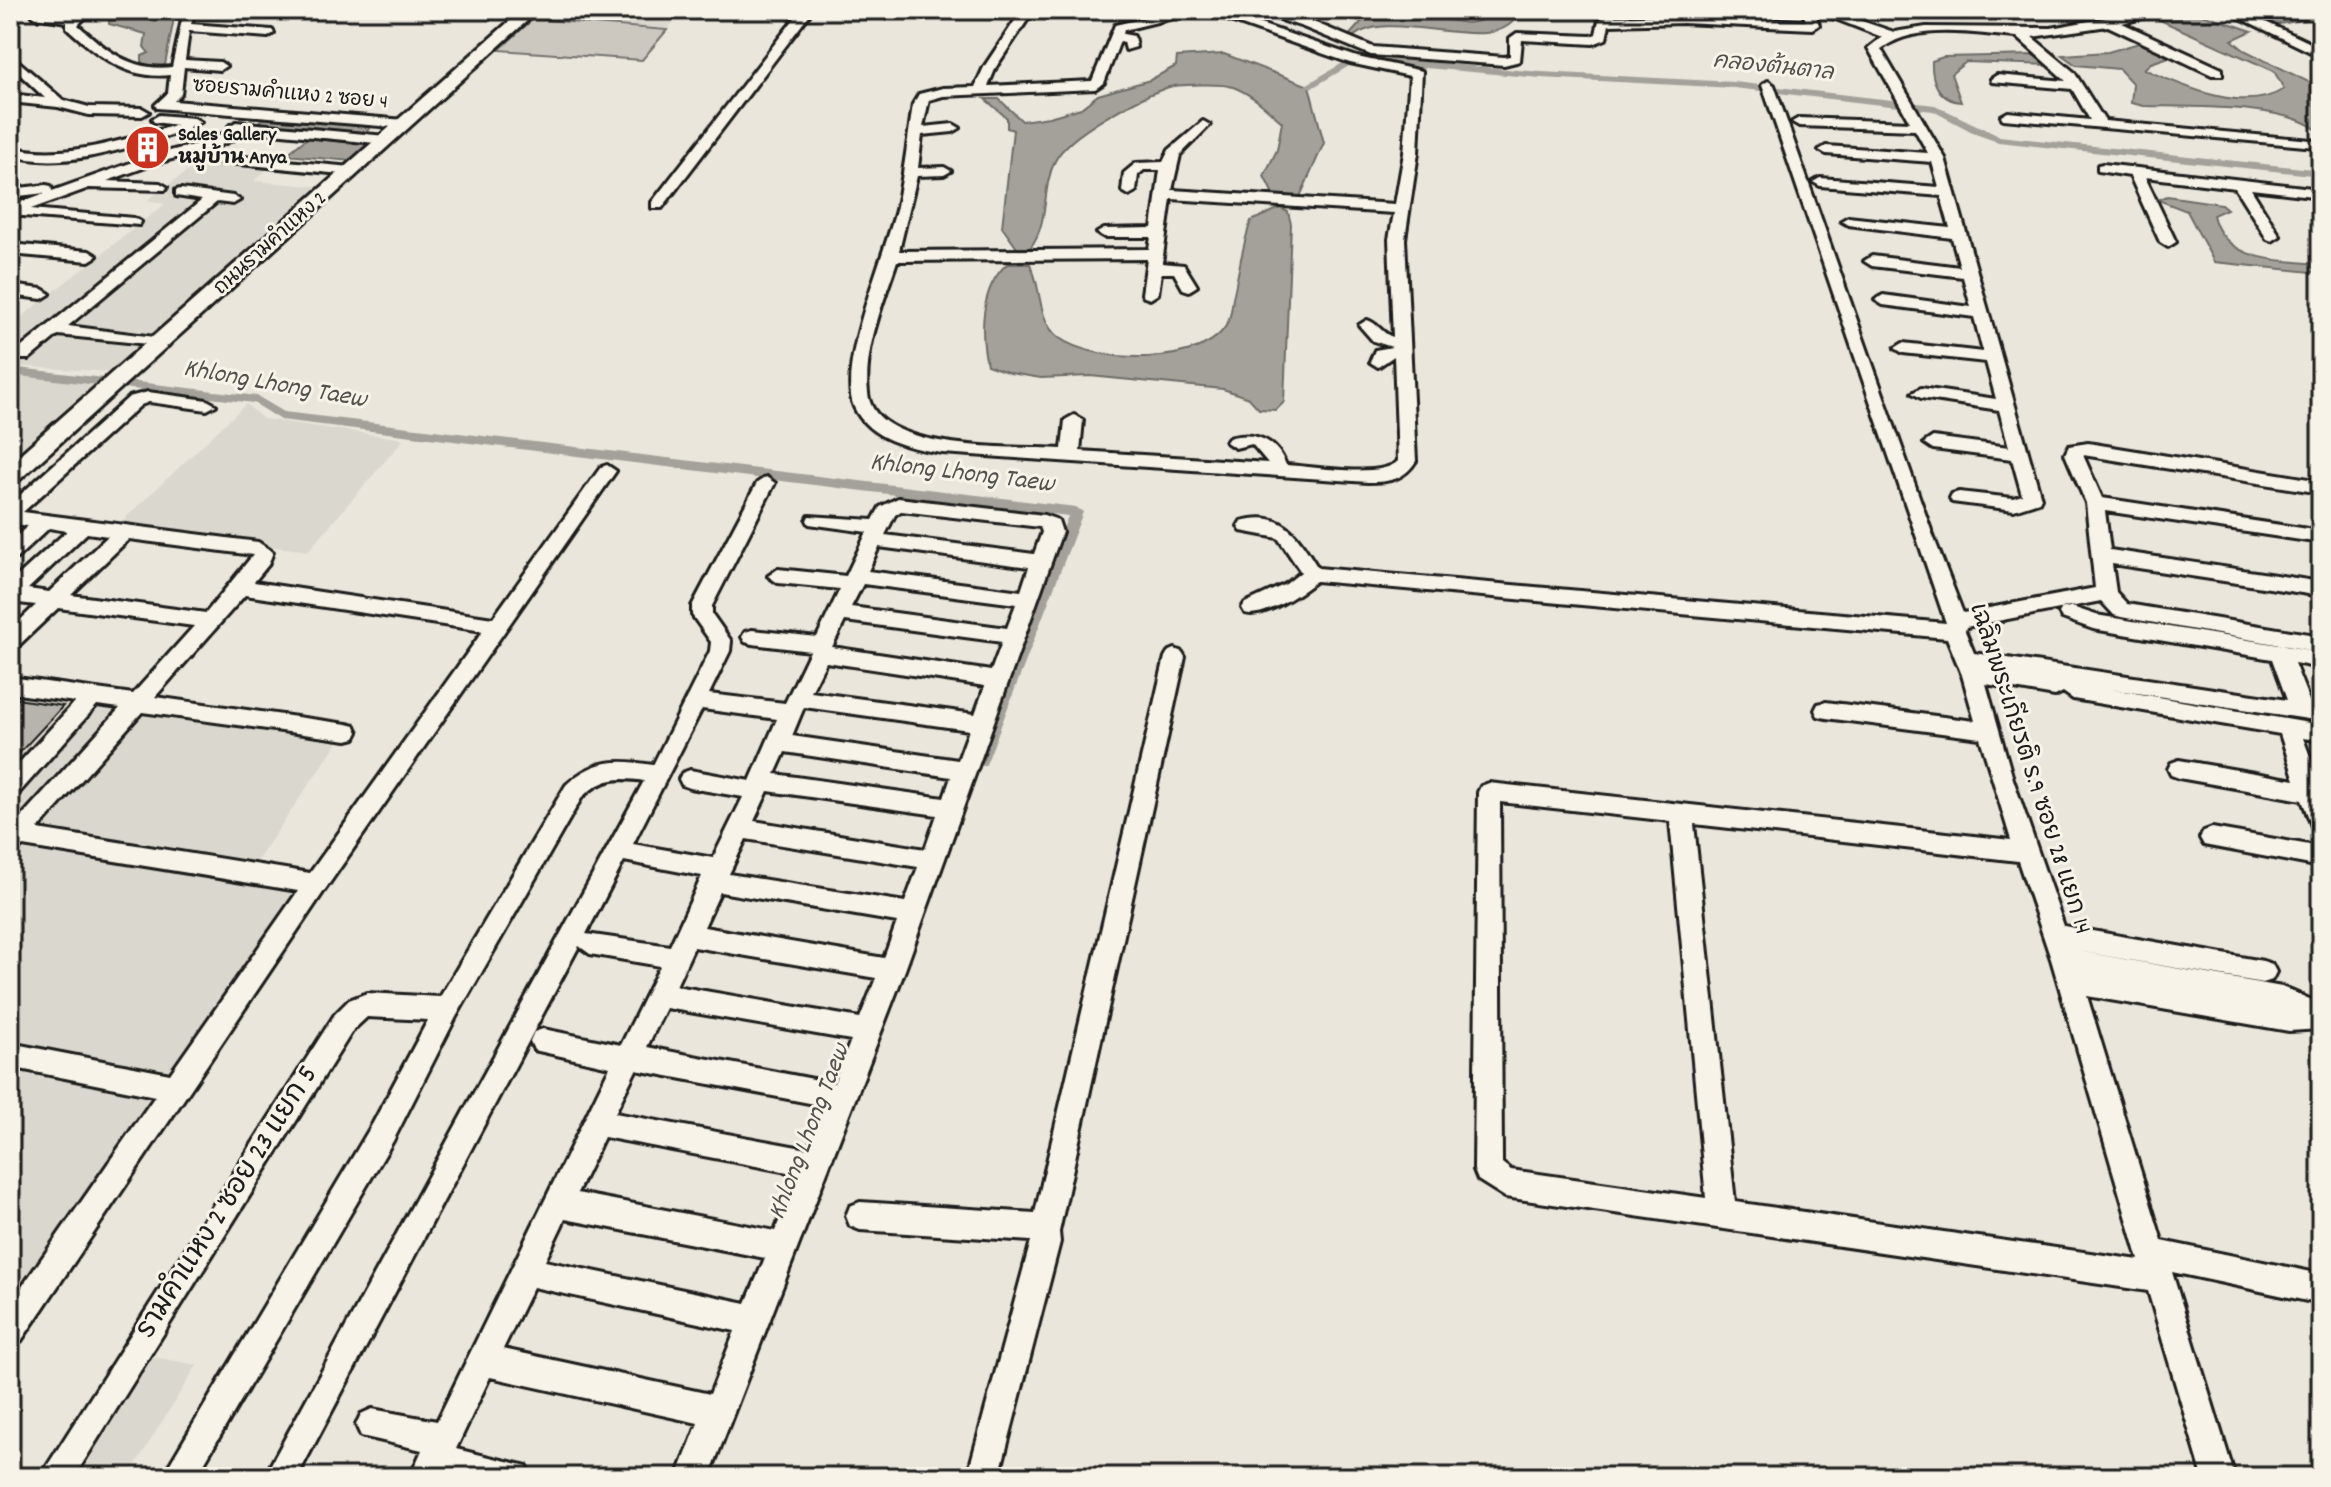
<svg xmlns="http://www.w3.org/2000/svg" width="2331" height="1487" viewBox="0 0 2331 1487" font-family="Dekko,'Playpen Sans Thai',sans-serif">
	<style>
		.built { fill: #dad7ce }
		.green { fill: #ccc8c0; stroke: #74726e; stroke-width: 2 }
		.water { fill: #a3a19a; stroke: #6d6c68; stroke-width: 2 }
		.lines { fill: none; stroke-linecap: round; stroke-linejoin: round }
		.canal { fill: #a3a19a; fill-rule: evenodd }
		.building { fill: #b6b4ac; stroke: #1c1c1c; stroke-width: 2 }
		.minor-casing { stroke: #1c1c1c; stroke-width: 6 }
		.major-casing { stroke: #1c1c1c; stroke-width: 6 }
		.minor { fill: #f7f3e8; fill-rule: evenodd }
		.major { fill: #f7f3e8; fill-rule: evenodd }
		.labels { text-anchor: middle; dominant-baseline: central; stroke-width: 6; stroke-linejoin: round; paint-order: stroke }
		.far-street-label { font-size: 20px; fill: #1c1c1c; stroke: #f7f3e8 }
		.far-poi-label { font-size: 20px; font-weight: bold; fill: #1c1c1c; stroke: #f7f3e8; text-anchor: start }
		.far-water-label { font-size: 22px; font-style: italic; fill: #52514e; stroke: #f7f3e8 }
		.street-label { font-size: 24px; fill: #1c1c1c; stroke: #f7f3e8 }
		.water-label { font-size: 26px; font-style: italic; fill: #52514e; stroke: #f7f3e8 }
		.near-street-label { font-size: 28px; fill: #1c1c1c; stroke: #f7f3e8 }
	</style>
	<rect width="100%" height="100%" fill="#eae6dc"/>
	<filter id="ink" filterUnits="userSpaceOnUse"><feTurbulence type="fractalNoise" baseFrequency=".0125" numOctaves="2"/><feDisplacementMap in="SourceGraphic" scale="16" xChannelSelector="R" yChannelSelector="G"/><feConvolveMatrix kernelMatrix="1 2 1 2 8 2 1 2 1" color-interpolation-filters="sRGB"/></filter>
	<g filter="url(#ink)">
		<g class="built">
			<path d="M543,10h141l-17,20 -134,-11z"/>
			<path d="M212,154l64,7 -22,20 69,6 -210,185 -103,-6v-40l155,-122 -18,-4z"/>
			<path d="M10,375l86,10 -72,63 -14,-2z"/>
			<path d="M246,404l17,15 141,20 -96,112 -191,-25z"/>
			<path d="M10,678l340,46 -106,156 61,11 -295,415z"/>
			<path d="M148,1356l49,9 -69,112h-59z"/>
		</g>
		<path class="green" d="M533,19l134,11 -25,30 -143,-10z"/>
		<g class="water">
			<path d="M1352,10h31l84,13 12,-2 17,-11h24c-20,55 -133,-10 -170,30l-4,-1 17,-19z"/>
			<path d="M2240,10l81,2v5l-47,8z"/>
			<path d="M2193,11l59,20 -20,9 12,10 77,38v46c-27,-31 -136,-27 -177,-28l-13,-3 2,-19 -14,-15 -43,-4 -14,-10 46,-3 38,-11 29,14 -24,8 -7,6c39,17 100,46 140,20l-10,-18 -119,-53z"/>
			<path d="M179,12l-5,6 -9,47 -23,3v-12l7,-3 -5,-6 2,-13 -37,-10v-3z"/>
			<path d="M1224,54l85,32 15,57 -25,56 -25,-3 -10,-20 13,-26 5,-28c-15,-13 -30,-28 -49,-35 -10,-4 -57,-3 -67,1 -28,10 -98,46 -111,73 -14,28 -5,61 -25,87h-13l-15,-21 11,-97 -6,-2v-10l-22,-19h14l23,22 27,-4 32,-9 17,-13 52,-15 26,-14 1,-9z"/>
			<path d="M2039,55l8,10 -81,-3 -15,12 10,28c-23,-2 -30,-22 -29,-41l11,-4z"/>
			<path d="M264,118l107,9 -8,7 -108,-10z"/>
			<path d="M307,138l64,6 -19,17 -66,-6z"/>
			<path d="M2167,196l54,8 6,5 -14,6c11,48 69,45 108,49v9l-107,-11 -27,-51 -29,-11z"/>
			<path d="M1280,208l8,4 3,12 -7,178 -8,8 -17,-1 -10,-11 -26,-9 -133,-13 -49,2 -31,-5 -23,-8c-7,-33 -7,-77 20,-101h23c12,22 7,57 28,73 35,27 149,31 170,-15 3,-6 4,-16 5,-24 6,-26 9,-52 18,-77z"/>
		</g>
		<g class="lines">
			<g class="canal">
				<path d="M1215,10h13l134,45 18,3 161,14 193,10 201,23 64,31 322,34v6l-323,-34 -20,-7 -45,-24 -199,-23 -193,-10 -161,-14 -23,-5z"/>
				<path d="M1346,61l8,2 -42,25 -8,-2z"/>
				<path d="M10,367l247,29 27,16 792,95 7,5 -96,250 -2,4h-12l-2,-4 97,-246 -787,-96 -27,-17 -244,-28z"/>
			</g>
		</g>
		<path class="building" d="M10,698l53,8 -53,57z"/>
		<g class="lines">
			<defs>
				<g id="minor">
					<path d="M38,10l35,6 6,-6h13l-14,15c28,25 53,47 94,42l12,-57h12l-5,14 81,6 2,3 -6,4 -79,-6 -4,29 35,2 6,4 -6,4 -36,-3 -3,27 -7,7 231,19 7,4 -7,4 -248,-20 -2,-3 13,-12 2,-18c-44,5 -73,-20 -103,-47v-6l-33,-5 -2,-3z"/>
					<path d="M801,10h12l-151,198h-10v-6z"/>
					<path d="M1022,10h12l-38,57 -8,19 104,-5 23,-56 66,-15h38l138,47 65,14 -4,82 -13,86 11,222c-12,19 -27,21 -48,21l-426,-29c-32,-5 -73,-13 -88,-46 -18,-42 32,-154 43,-201 7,-33 11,-68 16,-102l6,-10 24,-6 32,-1 9,-20zM1202,11l148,52 60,13 -6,77 -9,51 -223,-14 8,-35 30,-30 -7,-4 -34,29 -6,12 -27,1 -12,10 -2,18 7,4 7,-4 2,-16 6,-5h16l-8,58 -48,1 -7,4 7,4h47l-2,12 -250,2 18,-75 27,-1 7,-4 -7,-4 -26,1 4,-33 31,-3 7,-4 -7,-4 -30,3 6,-27 14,-4 152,-7 9,-6 16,-42 4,1 2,8 10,-3 -2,-11 -11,-2 1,-4zM1171,199l223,14 -5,26 4,98c-11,-3 -15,-14 -26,-17l-8,5 14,16 19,6 -17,3 -5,12 8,5 16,-11 4,105c-17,18 -87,5 -112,4 -10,-26 -32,-34 -57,-27l-3,4 9,6 17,-4 16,19 -188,-12 3,-31 -9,-5 -9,5 -3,29c-45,-3 -188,5 -194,-56 -5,-43 16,-92 29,-132l250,-2 -5,35 2,3 6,2 8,-5 3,-21h13l9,16 6,2 8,-5 -13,-21 -22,-2z"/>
					<path d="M1250,10h19l42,11 62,26 131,10 6,-1v-18l7,-5 74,3 5,-2 3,-14 8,-3 76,-2 123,6 -4,-11h12l5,15 -6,4 -130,-6 -74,2 -3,14 -13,5 -71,-4 -2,21 -16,4 -133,-10 -68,-28z"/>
					<path d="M1900,10h39c-9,6 -30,6 -39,0z"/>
					<path d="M2150,10h23l-51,13 100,46v6h-10l-104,-49 -76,11 42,35 31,49 206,19 5,1v6l-313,-28 -2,-3 7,-4 82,8 -18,-31 -80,-7 -1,-3 6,-4 69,6 -49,-44c-42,-3 -100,-15 -136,12l64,109 96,340 -2,4 -25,8 -62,-8 -2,-4 2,-4 7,-2 54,6 9,-3 -10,-36 -79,-10 -9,-6 9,-6 76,10 -10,-37 -78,-12 -9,-5 9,-5 75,11 -10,-37 -83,-9 -8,-5 8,-5 80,9 -9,-35 -91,-12 -8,-5 8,-5 88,12 -8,-30 -91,-11 -8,-5 8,-5 88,11 -8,-29 -104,-13 -7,-4 7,-4 102,11 -9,-32 -121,-10 -7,-4 7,-4 119,9 -7,-25 -106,-8 -7,-4 7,-4 102,7 -13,-23 -116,-4 -7,-4 7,-4 111,4 -42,-74 14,-11 -54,-21 10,-3 56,19 32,-5 125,1z"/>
					<path d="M2224,10h16l81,38v9z"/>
					<path d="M10,54l53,46 26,7 53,1 7,4 -7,4 -53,-1 -31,-8 -48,-5v-8l35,4 -35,-33z"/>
					<path d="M1768,81l6,4 158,448 31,80 132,-25 -9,-85 -21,-49 4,-8 19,-3 233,38v12l-238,-38 19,43 219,33v12l-216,-32 5,39 211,32v14l-209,-32 4,28 11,12 194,32v16l-200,-35 -7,-2 -13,-14 -135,26 -1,4 9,22 313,47 -15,-41 -179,-30 -31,-11 -3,-5 3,-5 7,-2 27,9 225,37v16l-27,-5 16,40 11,2v16l-210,-32 210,36v16l-18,-3 18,47v46l-8,-2 -11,-29 -123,-22 -8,-3 -3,-6 3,-6 8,-3 116,20 -15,-46 -207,-35 -10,-7 -8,4 -69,-12 27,95 51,147 199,35 9,3 4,8 -4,8 -9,3 -191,-33 210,37 39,17v25l-32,2 -202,-35 75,245 159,33v30l-149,-32 63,205h-32l-55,-186 -643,-94 -27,-17 -4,-10 4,-378 3,-6 8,-3 522,57 -31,-102 -154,-20 -8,-2 -3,-6 3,-6 8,-2 149,19 -13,-46 -15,-37 -631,-57c-15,12 -53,38 -71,32l-3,-5 3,-5 41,-19 15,-12 -23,-34 -37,-7 -3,-5 3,-5c44,-12 57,16 77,47l628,55 -184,-538zM1500,802l170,19 36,377 -195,-28 -9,-7zM1694,824l324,37 33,98 88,301 -404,-58z"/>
					<path d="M159,115l35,3 7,4 -11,4 -1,4c-55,15 -122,42 -179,25v-8c55,14 114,-8 167,-22l-23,-3 -2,-3z"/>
					<path d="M236,122l150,14 7,4 -7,4 -135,-13 -36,17 -55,14 -53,19 53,2 7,4 -2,3 -76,-2 -58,21 103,9 7,4 -2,3 -129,-10v-9l35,-13 -35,4v-8l36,-4 5,1 1,5 98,-35 55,-14 28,-13 -4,-3z"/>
					<path d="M213,154l138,13 7,4 -7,4 -143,-14 -2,-3z"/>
					<path d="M2103,164l218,25v8l-70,-8 29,47 -8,5 -5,-2 -32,-51 -90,-11 31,65 -8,5 -8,-5 -30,-66 -32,-5v-6z"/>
					<path d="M181,189l52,7 7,4 -7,4 -16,-2 -149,124 94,12 8,5 -2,3 -110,-11 -29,24h-12l-2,-4 2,-4 185,-151 -26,-4v-6z"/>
					<path d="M10,244l79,7 8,5 -8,5 -79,-7z"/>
					<path d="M10,285l32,4 8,5 -8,5 -32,-4z"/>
					<path d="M148,392l59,8 9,5 -9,5 -58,-8 -8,3 -118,107 235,30 15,10 -5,13 -14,17 239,36 108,-151 6,-2 9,6 -292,420 -303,450 -11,4v-41l145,-208 -145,-29v-24l160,31 128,-183 -275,-45 -13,9v-26l110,-121 -23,-3 -79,89 -8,3v-24l65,-71 -65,-9v-16l123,17 61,-68 -136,-18 -41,39 -7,2v-19l26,-25 -26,-3v-19l57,-52 -18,-3 -32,30 -7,2v-18l18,-16 -18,-3v-19l119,-107zM87,533l21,3 -59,56 -21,-3zM129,539l124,16 -47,58 -135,-18zM245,595l238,36 -173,242 -272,-44 104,-117 205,28 8,-2 3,-6 -3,-6 -8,-2 -192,-27z"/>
					<path d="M766,477l9,6 -63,123v8l19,27 -1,10 -21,43 76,9 25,-52 -58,-7 -7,-2 -3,-5 3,-5 7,-2 65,7 23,-48 -62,-6 -10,-7 10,-7 68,7 21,-44 -58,-8 -2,-4 2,-4 64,4 7,-13 18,-9 146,17 14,5 4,12 -157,438 -196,507h-32l21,-54 -208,-46 -34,72 71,17 5,11h-122l12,-27 -61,-14 -5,-11 5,-11 11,-5 65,12 173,-354 -76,-17 -4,-9 4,-9 9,-3 78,16 39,-79 -70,-12 -11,-8 -282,531h-33l380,-696c-27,-4 -41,-3 -62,16l-126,220 -63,124 -197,336h-34l211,-354 55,-103 -61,-3 -14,13 -279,447h-34l295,-463 14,-14 18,-7 73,4 126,-212c28,-26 51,-26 87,-20l57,-114 1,-9 -19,-27v-9l65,-123zM901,511l139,16 2,5 -8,22 -149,-19 10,-20zM879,547l150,20 -8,24 -153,-20zM863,584l153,20 -9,24 -156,-21zM845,621l157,21 -11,29 -159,-24zM826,662l159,24 -10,28 -164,-22zM804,707l165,23 -11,30 -166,-24zM702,709l75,10 -27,62 -60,-11 -8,3 -3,6 3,6 8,3 53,9 -30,61 -80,-14zM785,752l166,25 -7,21 -169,-24zM768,791l169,24 -12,34 -171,-28zM746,839l172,28 -13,35 -176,-28zM624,861l78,15 -32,70 -84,-12zM720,892l177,30 -13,36 -180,-31zM694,947l182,31 -16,40 -184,-32zM666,1008l185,32 -17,43 -187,-36zM636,1070l189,36 -17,43 -193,-36zM604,1137l194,37 -23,57 -198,-38zM565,1219l200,39 -19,45 -201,-42zM533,1287l202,44 -25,63 -207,-45z"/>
					<path d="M1175,649l7,3 3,5 -126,575 1,10 -61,235h-32l64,-236 -171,-11 -10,-4 -4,-10 4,-10 10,-4 175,11 130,-556 3,-5z"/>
					<path d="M2212,828l109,19v20l-117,-22 -4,-7 4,-7z"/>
				</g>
				<path id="major" d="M522,10h17l-521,471 -8,3v-21z"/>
			</defs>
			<use href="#minor" class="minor-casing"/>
			<use href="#major" class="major-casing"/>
			<use href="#minor" class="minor"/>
			<use href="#major" class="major"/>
		</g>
	</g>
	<defs>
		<symbol id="building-disc" viewBox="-11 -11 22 22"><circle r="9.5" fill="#c8321e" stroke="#f7f3e8"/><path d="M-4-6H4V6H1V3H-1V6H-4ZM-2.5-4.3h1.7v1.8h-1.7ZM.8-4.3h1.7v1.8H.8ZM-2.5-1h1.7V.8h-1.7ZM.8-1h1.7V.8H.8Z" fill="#fff"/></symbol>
	</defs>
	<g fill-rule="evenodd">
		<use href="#building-disc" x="122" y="122" width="51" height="51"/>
	</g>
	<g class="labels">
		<g class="far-street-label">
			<text transform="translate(290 95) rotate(5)">ซอยรามคำแหง 2 ซอย 4</text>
			<text transform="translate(271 244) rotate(-42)">ถนนรามคำแหง 2</text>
		</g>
		<g class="far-poi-label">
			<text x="178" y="136">Sales Gallery<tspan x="178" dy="23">หมู่บ้าน Anya</tspan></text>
		</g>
		<g class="far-water-label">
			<text transform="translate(1773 68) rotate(6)">คลองต้นตาล</text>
		</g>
		<g class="street-label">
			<text transform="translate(2029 769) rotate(72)">เฉลิมพระเกียรติ ร.9 ซอย 28 แยก 14</text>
		</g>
		<g class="water-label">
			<text transform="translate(275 385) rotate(10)">Khlong Lhong Taew</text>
			<text transform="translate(962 474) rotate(7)">Khlong Lhong Taew</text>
			<text transform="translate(810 1132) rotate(-69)">Khlong Lhong Taew</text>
		</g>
		<g class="near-street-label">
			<text transform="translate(229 1203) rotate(-58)">รามคำแหง 2 ซอย 23 แยก 5</text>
		</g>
	</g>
	<rect width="2331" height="1487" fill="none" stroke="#f7f3e8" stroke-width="40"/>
	<rect x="20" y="20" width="2291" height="1447" fill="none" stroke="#1c1c1c" stroke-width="3" filter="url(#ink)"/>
</svg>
